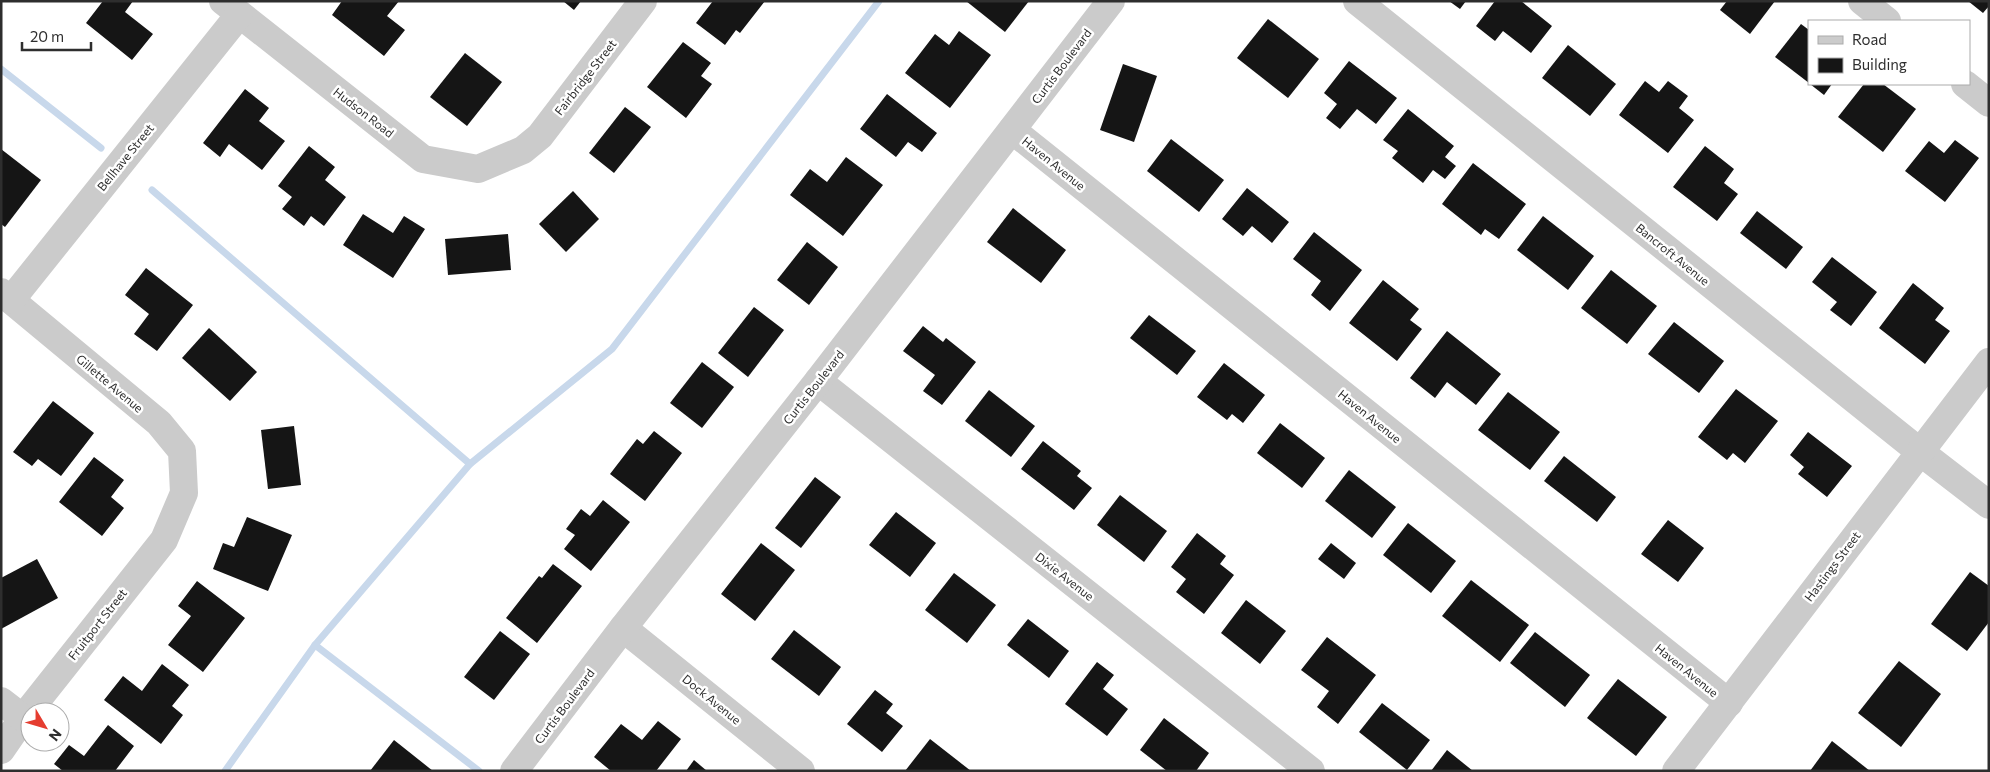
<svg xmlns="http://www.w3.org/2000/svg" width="1990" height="772" viewBox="0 0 1990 772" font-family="Commissioner,sans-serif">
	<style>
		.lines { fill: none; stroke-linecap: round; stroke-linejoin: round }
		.stream { stroke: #c8d8eb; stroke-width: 7 }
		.building { fill: #151515 }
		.minor { stroke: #cbcbcb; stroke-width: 28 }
		.labels { text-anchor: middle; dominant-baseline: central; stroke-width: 5; stroke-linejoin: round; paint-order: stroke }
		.street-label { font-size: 12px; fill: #2e2e2e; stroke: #fff }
	</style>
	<rect width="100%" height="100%" fill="#fff"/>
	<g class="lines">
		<g class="stream">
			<path d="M1,69l100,79"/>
			<path d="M152,190l318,274"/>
			<path d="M315,645l164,126"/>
			<path d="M225,771l90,-126 155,-181 142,-115 267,-348"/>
		</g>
	</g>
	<g class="building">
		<path d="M103,1h30l-8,11 28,22 -21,26 -46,-37z"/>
		<path d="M342,1h57l-12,15 18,14 -21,26 -52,-41z"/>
		<path d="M563,1h18l-7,9z"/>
		<path d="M713,1h52l-25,32 -4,-3 -11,15 -29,-22z"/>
		<path d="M966,1h63l-24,31z"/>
		<path d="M1449,1h17l-6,8z"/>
		<path d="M1495,1h26l31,25 -21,27 -28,-22 -8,10 -19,-15z"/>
		<path d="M1727,1h48l-25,33 -30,-24z"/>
		<path d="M1968,1h21v5l-6,7z"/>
		<path d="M1268,19l51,40 -31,39 -51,-40z"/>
		<path d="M1801,24l8,6v53l-34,-26z"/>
		<path d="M959,31l32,24 -41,53 -45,-35 30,-39 14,11z"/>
		<path d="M683,42l28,21 -10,13 11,8 -26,34 -39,-31z"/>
		<path d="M1568,45l48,39 -26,32 -48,-38z"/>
		<path d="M465,53l37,29 -35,44 -37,-29z"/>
		<path d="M1349,61l48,37 -21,26 -19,-15 -17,20 -14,-11 11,-14 -13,-11z"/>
		<path d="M1123,64l34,12 -23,66 -34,-12z"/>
		<path d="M1645,81l14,11 9,-11 20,15 -9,12 15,12 -26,33 -49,-38z"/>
		<path d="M1810,84h22l-8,11z"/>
		<path d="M1864,84h19l33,25 -33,43 -45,-35z"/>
		<path d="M245,89l24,19 -10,13 26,20 -23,29 -33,-26 -9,13 -17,-14z"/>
		<path d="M887,94l50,39 -15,19 -14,-10 -12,15 -36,-28z"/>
		<path d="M625,107l26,20 -37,46 -25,-20z"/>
		<path d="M1408,109l46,37 -9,11 11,9 -11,13 -12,-9 -10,13 -31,-25 6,-7 -15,-11z"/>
		<path d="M1171,139l53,41 -25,32 -52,-41z"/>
		<path d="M1955,140l24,18 -34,44 -40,-31 24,-30 15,12z"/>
		<path d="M309,146l26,21 -10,13 21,17 -22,29 -13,-10 -7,10 -22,-17 10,-12 -14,-11z"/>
		<path d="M1705,146l29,23 -10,14 14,11 -21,27 -44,-34z"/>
		<path d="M1,149l40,31 -36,47 -4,-3z"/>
		<path d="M846,157l37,28 -40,51 -53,-41 20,-26 17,13z"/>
		<path d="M1473,163l53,41 -27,35 -14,-10 -4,6 -39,-31z"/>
		<path d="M1247,188l42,34 -17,21 -20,-17 -9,10 -21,-17z"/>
		<path d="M573,191l26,28 -33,33 -27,-28z"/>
		<path d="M1013,208l53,42 -25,33 -54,-41z"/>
		<path d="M1757,211l46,36 -17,22 -46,-36z"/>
		<path d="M363,214l30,19 11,-17 21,13 -32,49 -50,-33z"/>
		<path d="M1543,216l51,40 -26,34 -51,-40z"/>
		<path d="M1314,232l48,38 -32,41 -19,-16 10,-14 -28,-22z"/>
		<path d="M508,234l3,36 -63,5 -3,-36z"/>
		<path d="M807,242l31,25 -29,38 -32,-25z"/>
		<path d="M1832,257l45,35 -26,34 -21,-16 7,-8 -25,-20z"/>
		<path d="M146,268l47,37 -36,46 -23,-17 15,-20 -24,-19z"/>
		<path d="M1611,270l46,36 -30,38 -46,-36z"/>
		<path d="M1383,280l36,29 -9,11 12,9 -25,32 -48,-38z"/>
		<path d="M1913,283l31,25 -9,12 15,11 -25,33 -46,-36z"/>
		<path d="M754,307l30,23 -36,47 -30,-24z"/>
		<path d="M1149,315l47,36 -19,24 -47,-37z"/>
		<path d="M1674,322l50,39 -25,32 -51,-39z"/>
		<path d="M923,326l20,16 3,-4 30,24 -34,43 -19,-14 12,-16 -32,-24z"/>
		<path d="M209,328l48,44 -27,29 -48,-43z"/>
		<path d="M1447,331l54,43 -25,31 -29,-23 -12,16 -25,-20z"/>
		<path d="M702,362l32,25 -32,41 -32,-25z"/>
		<path d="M1224,363l41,32 -22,28 -11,-9 -5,6 -30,-23z"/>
		<path d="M1736,389l42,32 -33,42 -12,-10 -6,7 -29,-23z"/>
		<path d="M989,390l46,36 -24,31 -46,-36z"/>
		<path d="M1508,392l52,40 -30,38 -52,-40z"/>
		<path d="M53,401l41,32 -33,43 -23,-17 -6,7 -19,-14z"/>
		<path d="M1280,423l45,35 -23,30 -45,-35z"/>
		<path d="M294,426l7,59 -33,4 -7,-59z"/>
		<path d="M654,431l28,22 -37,48 -35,-27 27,-35 6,5z"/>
		<path d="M1808,432l44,34 -25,31 -29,-23 6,-7 -14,-12z"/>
		<path d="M1043,441l38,30 -4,5 15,12 -18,22 -53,-41z"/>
		<path d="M1564,456l52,41 -19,25 -53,-41z"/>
		<path d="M94,457l30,23 -13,17 13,11 -22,28 -43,-34z"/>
		<path d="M1349,470l47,37 -24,31 -47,-37z"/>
		<path d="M815,477l26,20 -40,51 -26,-20z"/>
		<path d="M1120,495l47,36 -23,31 -47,-37z"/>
		<path d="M603,500l27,22 -39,49 -27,-22 11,-14 -9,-6 15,-20 9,7z"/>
		<path d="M896,512l40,31 -26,34 -41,-32z"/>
		<path d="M247,517l45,18 -24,56 -55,-22 10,-26 11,4z"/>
		<path d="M1668,520l36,28 -26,34 -37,-28z"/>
		<path d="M1408,523l48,38 -25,32 -48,-38z"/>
		<path d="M1197,533l29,23 -6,8 14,11 -30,39 -28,-22 10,-13 -15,-12z"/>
		<path d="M761,543l34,27 -40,51 -34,-27z"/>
		<path d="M1331,543l25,20 -12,16 -26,-20z"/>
		<path d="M37,559l21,39 -57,31v-51z"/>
		<path d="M553,564l29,22 -45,57 -31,-25 33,-42 3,2z"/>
		<path d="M1970,572l19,14v36l-22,29 -36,-27z"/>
		<path d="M954,573l42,32 -29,38 -42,-33z"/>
		<path d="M1471,580l58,45 -29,37 -58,-46z"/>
		<path d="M197,581l48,37 -42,54 -35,-27 23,-29 -13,-10z"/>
		<path d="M1246,600l40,31 -26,33 -39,-31z"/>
		<path d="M1028,619l41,32 -20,27 -42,-33z"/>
		<path d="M794,630l47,37 -22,29 -48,-37z"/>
		<path d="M500,631l30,23 -36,46 -30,-23z"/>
		<path d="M1535,632l55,43 -25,32 -55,-44z"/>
		<path d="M1327,637l49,38 -38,49 -21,-17 12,-16 -28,-21z"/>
		<path d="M1899,661l42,33 -40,53 -43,-34z"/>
		<path d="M1097,662l17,13 -11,14 25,20 -21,27 -42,-32z"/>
		<path d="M162,664l27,21 -17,21 11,9 -22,29 -57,-44 19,-24 19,15z"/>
		<path d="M1618,679l49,38 -31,39 -49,-38z"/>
		<path d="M875,690l18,14 -7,9 17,13 -21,26 -35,-28z"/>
		<path d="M1382,703l48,37 -23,30 -48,-38z"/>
		<path d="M1164,718l45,35 -13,18h-29l-27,-21z"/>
		<path d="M658,721l23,18 -25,32h-45l-17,-14 27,-33 21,16z"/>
		<path d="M108,725l26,21 -19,25h-52l-9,-7 15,-19 15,11z"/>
		<path d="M930,739l41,32h-66z"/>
		<path d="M394,740l39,31h-63z"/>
		<path d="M1832,741l38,30h-60z"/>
		<path d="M1447,750l26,21h-42z"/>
		<path d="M694,760l13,11h-21z"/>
	</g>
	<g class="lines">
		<g class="minor">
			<path d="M223,1l200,158 55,10 45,-19 17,-14 103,-135"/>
			<path d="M1357,1l562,450 70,54"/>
			<path d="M1862,1l25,20"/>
			<path d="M1965,84l24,19"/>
			<path d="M1012,130l717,573"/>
			<path d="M1,292l158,131 23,28 2,42 -20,47 -141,178 -22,32"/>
			<path d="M11,300l228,-285"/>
			<path d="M818,381l493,390"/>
			<path d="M623,628l178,143"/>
			<path d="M1,701l22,17"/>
			<path d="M514,771l109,-143 195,-247 293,-380"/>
			<path d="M1676,771l313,-409"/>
		</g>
	</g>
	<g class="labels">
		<g class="street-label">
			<text transform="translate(1061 66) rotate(-53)">Curtis Boulevard</text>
			<text transform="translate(585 77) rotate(-52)">Fairbridge Street</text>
			<text transform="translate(364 112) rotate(38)">Hudson Road</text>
			<text transform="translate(125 157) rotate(-51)">Bellhave Street</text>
			<text transform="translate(1054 163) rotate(39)">Haven Avenue</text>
			<text transform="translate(1673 254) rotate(39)">Bancroft Avenue</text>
			<text transform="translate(110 383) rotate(40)">Gillette Avenue</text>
			<text transform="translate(813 387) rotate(-52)">Curtis Boulevard</text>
			<text transform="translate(1370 416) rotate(39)">Haven Avenue</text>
			<text transform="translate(1832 566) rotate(-53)">Hastings Street</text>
			<text transform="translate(1065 576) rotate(38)">Dixie Avenue</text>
			<text transform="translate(97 624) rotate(-52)">Fruitport Street</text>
			<text transform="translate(1687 670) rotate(39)">Haven Avenue</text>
			<text transform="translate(712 699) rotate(39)">Dock Avenue</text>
			<text transform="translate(564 706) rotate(-53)">Curtis Boulevard</text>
		</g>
	</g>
	<rect width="1990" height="772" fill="none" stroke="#2e2e2e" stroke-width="5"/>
	<rect x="1808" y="20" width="162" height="65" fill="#ffffff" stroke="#ababab"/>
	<rect x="1818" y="36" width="25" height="8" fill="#cbcbcb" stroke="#ababab"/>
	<text x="1852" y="45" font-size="15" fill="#2e2e2e">Road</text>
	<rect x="1818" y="58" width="25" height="15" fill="#151515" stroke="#ababab"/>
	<text x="1852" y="70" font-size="15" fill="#2e2e2e">Building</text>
	<g transform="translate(45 727) rotate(128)"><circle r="24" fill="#ffffff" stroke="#ababab"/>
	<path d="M0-4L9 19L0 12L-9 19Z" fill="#e53d30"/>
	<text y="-8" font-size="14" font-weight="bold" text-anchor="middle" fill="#2e2e2e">N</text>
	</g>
	<path d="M22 42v8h69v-8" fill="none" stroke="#2e2e2e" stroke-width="2.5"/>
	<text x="30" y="42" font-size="15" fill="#2e2e2e" stroke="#ffffff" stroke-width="4" paint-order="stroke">20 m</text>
</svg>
